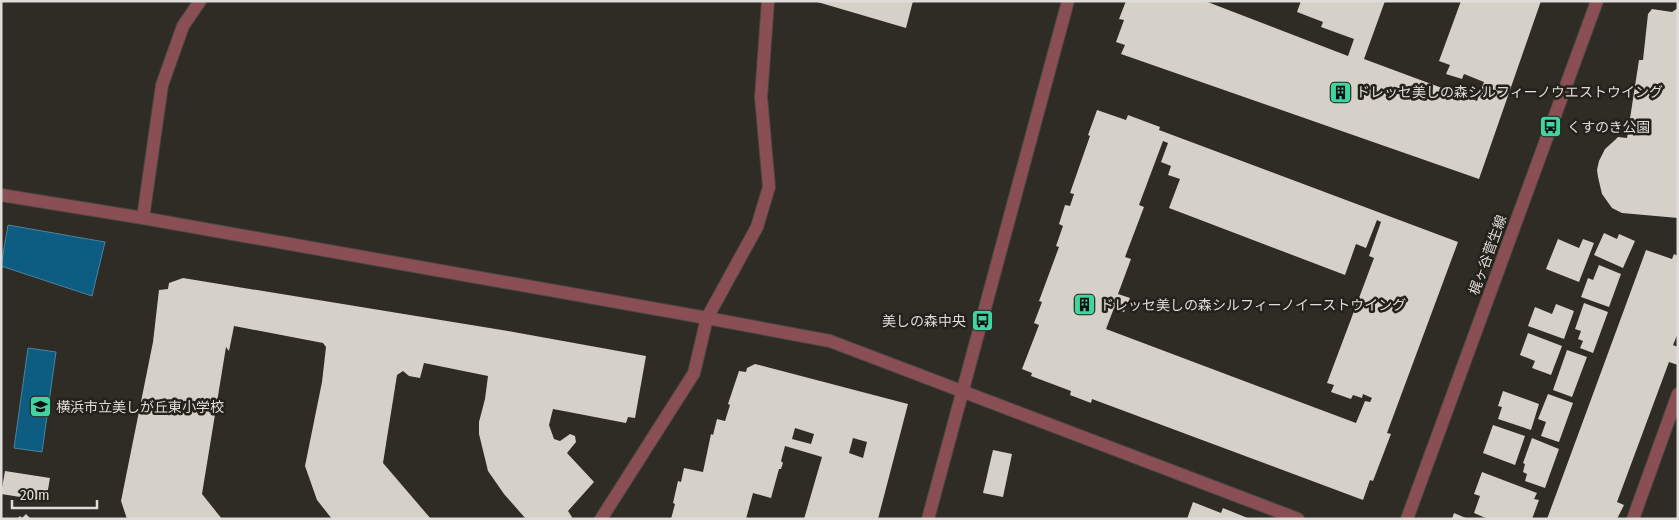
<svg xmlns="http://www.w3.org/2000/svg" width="1679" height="520" viewBox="0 0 1679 520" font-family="'Fira Sans Condensed','Noto Sans JP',sans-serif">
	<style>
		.water { fill: #0d5c82; stroke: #4c839c }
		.building { fill: #d5d0c8; fill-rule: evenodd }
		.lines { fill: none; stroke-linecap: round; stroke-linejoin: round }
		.minor-casing { stroke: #4b4742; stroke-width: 14 }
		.tertiary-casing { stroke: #4b4742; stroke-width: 14 }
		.minor { stroke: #8a4f54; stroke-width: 12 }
		.tertiary { stroke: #8a4f54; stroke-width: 12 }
		.labels { text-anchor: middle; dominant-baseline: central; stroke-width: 5; stroke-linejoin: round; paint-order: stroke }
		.poi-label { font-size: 14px; fill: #dfddd9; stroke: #25211b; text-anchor: start }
		.street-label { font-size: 14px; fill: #dfddd9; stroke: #25211b }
	</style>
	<rect width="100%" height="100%" fill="#2f2b25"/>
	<g class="water">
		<path d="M8,225l97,17 -13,54 -91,-30z"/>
		<path d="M28,348l28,4 -14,100 -28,-4z"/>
	</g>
	<g class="building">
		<path d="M814,1h99l-7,27z"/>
		<path d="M1126,1h79l143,55 6,-17 -33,-12 2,-5 -26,-10 4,-11h84l-21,58 113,42 7,-19 -20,-8 -2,5 -16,-5 4,-9 -11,-4 22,-60h80l-62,178 -358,-125 4,-9 -9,-3 8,-22 -5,-1z"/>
		<path d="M1678,8v210l-56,-5 -10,-5 -10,-14 -4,-17 -1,-7 2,-9 6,-12 10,-9 3,-3 9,1 12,-78h4l5,-46 4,-5 20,3z"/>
		<path d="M1097,110l29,10 2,-5 32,12 -1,3 299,112 -71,191 4,1 -18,47 -3,-1 -7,20 -271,-101 -1,4 -21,-8 1,-4 -40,-15 1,-3 -10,-4 17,-44 -5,-2 8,-21 -3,-1 20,-54 -3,-1 7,-20 -4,-2 6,-19 5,1 4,-12 -4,-1 20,-57 -2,-1zM1163,141l5,2 -7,19 10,4 -3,9 12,4 -11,29 176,67 11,-31 10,4 11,-28 4,2 -12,34 5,2 -47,125 7,2 -3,7 20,7 2,-4 9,3 1,-4 9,4 -2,4 -5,-1 -9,22 -250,-94 8,-21 10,4 6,-14 -12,-4 13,-35 -6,-2 19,-50 -5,-2z"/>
		<path d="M1604,233l13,6 2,-5 16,7 -12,27 -29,-13z"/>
		<path d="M1558,239l21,9 4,-9 11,4 -15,39 -33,-13z"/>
		<path d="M1646,250l26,9 2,-5 4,2v77l-5,12 5,2v18l-9,-3 -52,140 7,3 -7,14h-70z"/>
		<path d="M1599,265l22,9 -12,33 -28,-10 7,-19 5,2z"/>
		<path d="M183,278l325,53 138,25 -11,62 -7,-1 -2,6 -73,-14 -4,16 5,14 6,2 10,-7 5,2 1,6 -9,11 27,29 -26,29 4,6 -1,2h-45l-22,-25 -16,-23 -9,-37v-12l6,-23 3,-23 -64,-13 -4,15 -11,-2 -6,-5 -6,4 -14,88 48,56h-99l-15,-19 -12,-34 17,-84 4,-35 -3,-4 -89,-17 -5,25 -3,-4 -24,147 20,25h-95l-6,-18 32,-159 6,-52 9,-1 1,-6z"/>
		<path d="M1584,303l24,9 -15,41 -13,-5 3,-7 -5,-2 3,-8 -6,-2z"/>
		<path d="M1556,304l18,7 -10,28 -36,-13 7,-19 17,7z"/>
		<path d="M1528,333l34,13 -11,29 -19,-7 3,-7 -15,-6z"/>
		<path d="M1567,350l20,7 -15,40 -19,-7z"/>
		<path d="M755,364l153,40 -30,115h-74l18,-62 -37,-11 -4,15 2,2 -2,6h-2l-8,29 -18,-5 -7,26h-75l4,-15 -2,-1 5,-22 3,1 3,-14 19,4 8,-38 2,1 4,-16 8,2 5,-16 -2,-1 11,-33 7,1 1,-4zM795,428l19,6 -3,10 -19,-5zM853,438l14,4 -4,16 -14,-5z"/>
		<path d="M1503,391l36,13 -8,26 -33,-11 4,-12 -4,-1z"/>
		<path d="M1548,394l25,9 -14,39 -18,-6 5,-14 -8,-3z"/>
		<path d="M1493,425l32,11 -10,29 -32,-12z"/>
		<path d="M1532,438l27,11 -14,39 -20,-7 2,-7 -4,-2 2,-8 -2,-1z"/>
		<path d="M993,450l19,4 -9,43 -20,-4z"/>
		<path d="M5,471l45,7 -4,23 -45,-7z"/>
		<path d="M1482,472l55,21 -3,6 5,1 -7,19h-44l-14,-6 6,-17 -6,-2z"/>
		<path d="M1193,502l28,11 2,-5 27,11h-63z"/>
		<path d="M1454,513l14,6h-16z"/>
		<path d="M26,514l5,5h-14l3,-3 2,2z"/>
	</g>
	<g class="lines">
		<defs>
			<g id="minor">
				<path d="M1,195l142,23 564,100 123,23 468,178"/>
				<path d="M143,218l19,-133 21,-59 17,-25"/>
				<path d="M601,519l93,-146 13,-55 50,-91 12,-40 -8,-90 7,-96"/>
				<path d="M1633,519l45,-125"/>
			</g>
			<g id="tertiary">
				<path d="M928,519l140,-518"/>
				<path d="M1407,519l190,-518"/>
			</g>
		</defs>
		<use href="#minor" class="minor-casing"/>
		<use href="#tertiary" class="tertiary-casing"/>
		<use href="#minor" class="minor"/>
		<use href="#tertiary" class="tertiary"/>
	</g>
	<defs>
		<symbol id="building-square" viewBox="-11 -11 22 22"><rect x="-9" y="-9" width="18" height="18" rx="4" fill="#40d4a1" stroke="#25211b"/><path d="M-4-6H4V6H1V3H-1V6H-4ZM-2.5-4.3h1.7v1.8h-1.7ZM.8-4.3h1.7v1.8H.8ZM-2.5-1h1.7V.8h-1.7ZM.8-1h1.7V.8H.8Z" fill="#111"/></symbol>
		<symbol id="bus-square" viewBox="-11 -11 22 22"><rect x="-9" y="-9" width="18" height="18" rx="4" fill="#40d4a1" stroke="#25211b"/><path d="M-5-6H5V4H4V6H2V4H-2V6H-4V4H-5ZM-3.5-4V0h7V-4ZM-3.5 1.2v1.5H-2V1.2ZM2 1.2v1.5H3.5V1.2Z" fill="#111"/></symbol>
		<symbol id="school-square" viewBox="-11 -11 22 22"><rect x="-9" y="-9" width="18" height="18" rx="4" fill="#40d4a1" stroke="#25211b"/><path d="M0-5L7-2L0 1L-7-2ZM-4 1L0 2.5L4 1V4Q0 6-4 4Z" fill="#111"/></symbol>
	</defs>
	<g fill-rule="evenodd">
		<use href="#building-square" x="1328" y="80" width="25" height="25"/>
		<use href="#bus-square" x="1538" y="114" width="25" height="25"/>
		<use href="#building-square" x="1072" y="292" width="25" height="25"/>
		<use href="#bus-square" x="970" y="308" width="25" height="25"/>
		<use href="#school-square" x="28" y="394" width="25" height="25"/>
	</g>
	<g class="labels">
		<g class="poi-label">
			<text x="1356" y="92">ドレッセ美しの森シルフィーノウエストウイング</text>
			<text x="1567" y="127">くすのき公園</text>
			<text x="1100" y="305">ドレッセ美しの森シルフィーノイーストウイング</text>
			<text x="966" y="321" text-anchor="end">美しの森中央</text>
			<text x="56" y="407">横浜市立美しが丘東小学校</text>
		</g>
		<g class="street-label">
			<text transform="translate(1488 255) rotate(-70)">梶ヶ谷菅生線</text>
		</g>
	</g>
	<rect width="1679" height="520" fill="none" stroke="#dfddd9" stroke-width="5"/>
	<path d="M12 500v8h85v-8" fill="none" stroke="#dfddd9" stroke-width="2.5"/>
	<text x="20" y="500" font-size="15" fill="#dfddd9" stroke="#25211b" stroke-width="4" paint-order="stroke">20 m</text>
</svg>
